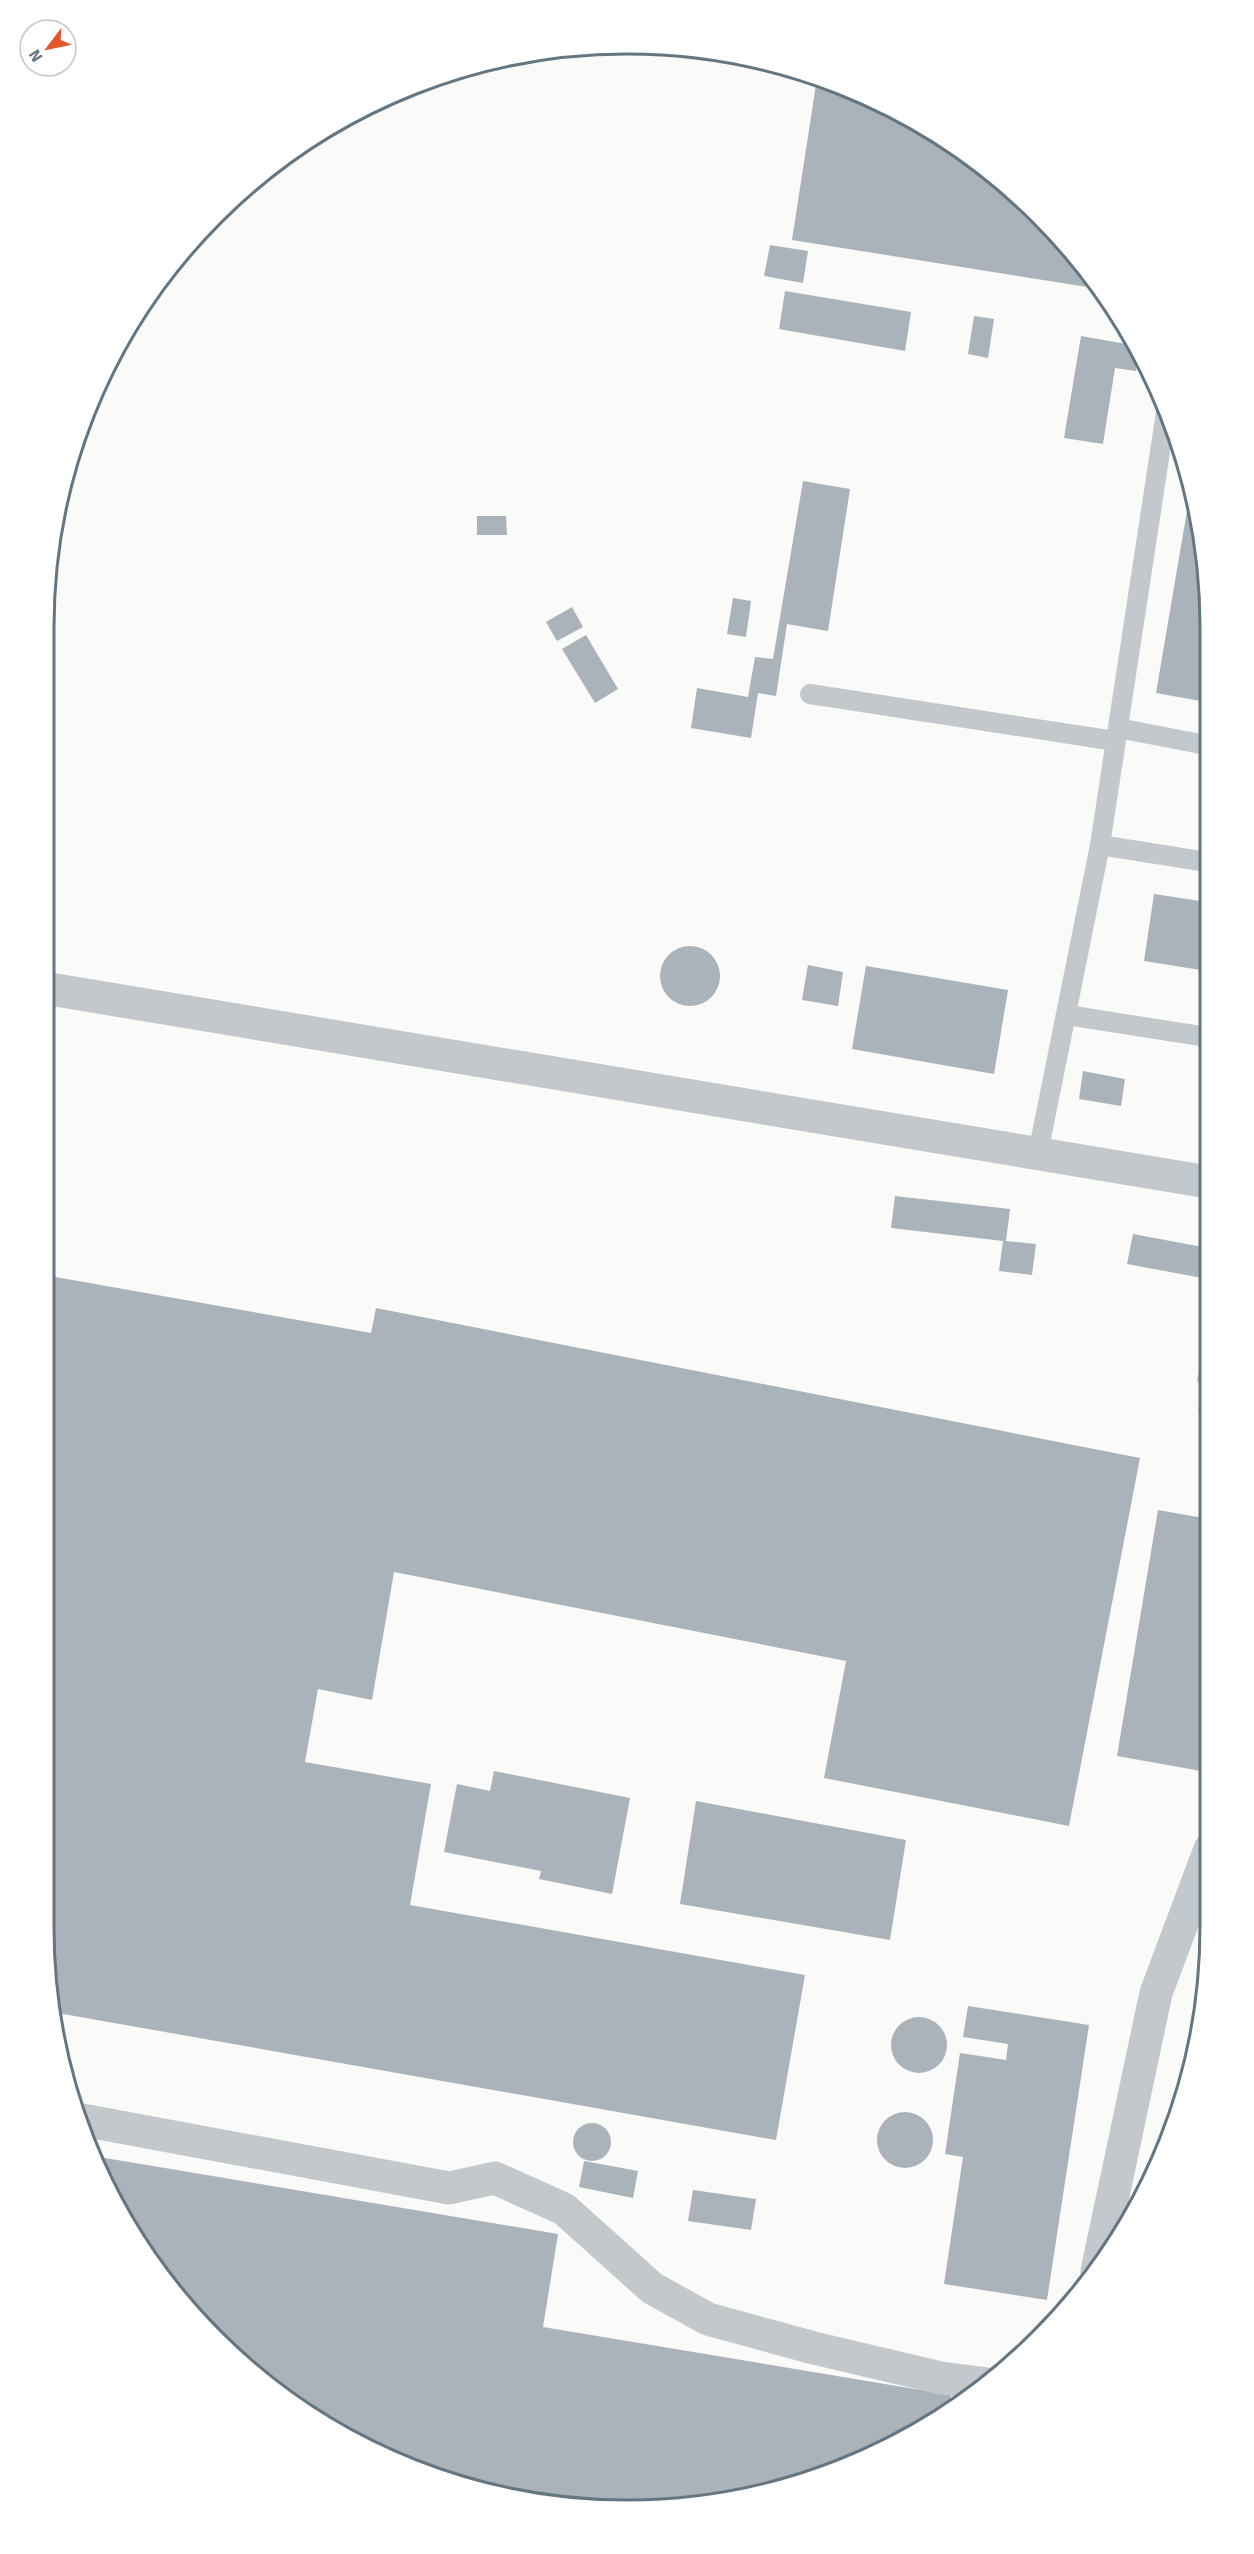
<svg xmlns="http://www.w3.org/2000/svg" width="1254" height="2554" viewBox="0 0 1254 2554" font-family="Signika,sans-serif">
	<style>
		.building { fill: #aab3b9 }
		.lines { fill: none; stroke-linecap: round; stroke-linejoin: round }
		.service { stroke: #c3c8cc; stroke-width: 20 }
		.minor { stroke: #c3c8cc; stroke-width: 33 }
		.rim { fill: none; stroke: #657683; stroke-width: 3 }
	</style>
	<rect width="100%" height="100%" fill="#fafaf8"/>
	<g class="building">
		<path d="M817,78l34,10 131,76 108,108 10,17 -308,-49z"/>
		<path d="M770,245l38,6 -5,32 -39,-7z"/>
		<path d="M785,291l126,21 -6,39 -126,-22z"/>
		<path d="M974,316l20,3 -6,39 -20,-4z"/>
		<path d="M1081,336l51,9 7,11 -3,15 -21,-3 -12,76 -39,-6z"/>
		<path d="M803,481l47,8 -22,142 -41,-7 -11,72 -18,-3 -7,45 -60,-10 6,-40 51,9 7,-40 18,2z"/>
		<path d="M1189,499l3,1 13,50 1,152 -50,-9z"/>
		<path d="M477,516h29l1,19h-30z"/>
		<path d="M733,598l18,3 -5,36 -19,-3z"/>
		<path d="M572,607l11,20 -26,14 -11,-19z"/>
		<path d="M586,635l32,54 -23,14 -33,-54z"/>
		<path d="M1154,894l53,8v69l-63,-10z"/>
		<circle cx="690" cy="976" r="30"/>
		<path d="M808,965l35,7 -5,34 -36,-6z"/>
		<path d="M866,966l142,24 -14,84 -142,-25z"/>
		<path d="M1083,1071l42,8 -4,27 -42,-7z"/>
		<path d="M895,1196l115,13 -4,32 30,3 -4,31 -33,-4 4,-30 -112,-13z"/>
		<path d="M1133,1234l75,14v31l-81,-15z"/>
		<path d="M44,1275l327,58 5,-25 764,150 -71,368 -245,-48 22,-117 -452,-89 -22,128 -54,-11 -13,73 126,22 -21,121 395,70 -29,165 -724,-128 -8,-85z"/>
		<path d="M1208,1333l1,81 -11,-2 6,-30 -7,-1z"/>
		<path d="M1158,1510l51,9 1,198 -9,54 -84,-15z"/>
		<path d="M494,1771l136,27 -18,96 -73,-15 2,-8 -97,-19 13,-68 33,7z"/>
		<path d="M696,1801l210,39 -16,100 -210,-36z"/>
		<path d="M968,2006l121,19 -42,275 -103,-16 19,-127 -18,-3 15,-101 46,7 2,-16 -45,-7z"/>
		<circle cx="919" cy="2045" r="28"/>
		<circle cx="905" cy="2140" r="28"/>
		<circle cx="592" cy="2142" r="19"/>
		<path d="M93,2156l465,78 -15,93 408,68 -2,16 -64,39 -71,30 -111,26 -114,3 -76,-10 -109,-33 -69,-34 -93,-67 -78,-83 -42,-64z"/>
		<path d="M584,2161l54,10 -5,27 -54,-11z"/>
		<path d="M693,2190l63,9 -5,31 -63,-9z"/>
	</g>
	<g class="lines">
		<g class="service">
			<path d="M810,694l305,47"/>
			<path d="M1118,728l88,17"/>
			<path d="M1100,845l107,17"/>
			<path d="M1067,1015l140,22"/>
			<path d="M1038,1153l62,-308 67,-439"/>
		</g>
		<g class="minor">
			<path d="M44,988l1164,194"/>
			<path d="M77,2119l372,69 46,-10 69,31 88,79 56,31 106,29 127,30 47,6"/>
			<path d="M1097,2271l59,-278 54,-144"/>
		</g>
	</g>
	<path d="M0 0H1254V2554H0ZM627 54H627A573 573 0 0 1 1200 627V1927A573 573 0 0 1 627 2500H627A573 573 0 0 1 54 1927V627A573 573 0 0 1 627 54Z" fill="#fff" fill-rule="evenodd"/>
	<path class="rim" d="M627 54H627A573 573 0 0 1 1200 627V1927A573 573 0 0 1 627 2500H627A573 573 0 0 1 54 1927V627A573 573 0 0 1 627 54Z"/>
	<g transform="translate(48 48) rotate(238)"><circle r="28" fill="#ffffff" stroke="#c1c8cd" stroke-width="1.5"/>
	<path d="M0-4.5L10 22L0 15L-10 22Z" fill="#e4572e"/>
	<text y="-9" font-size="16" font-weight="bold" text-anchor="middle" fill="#657683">N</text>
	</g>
</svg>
